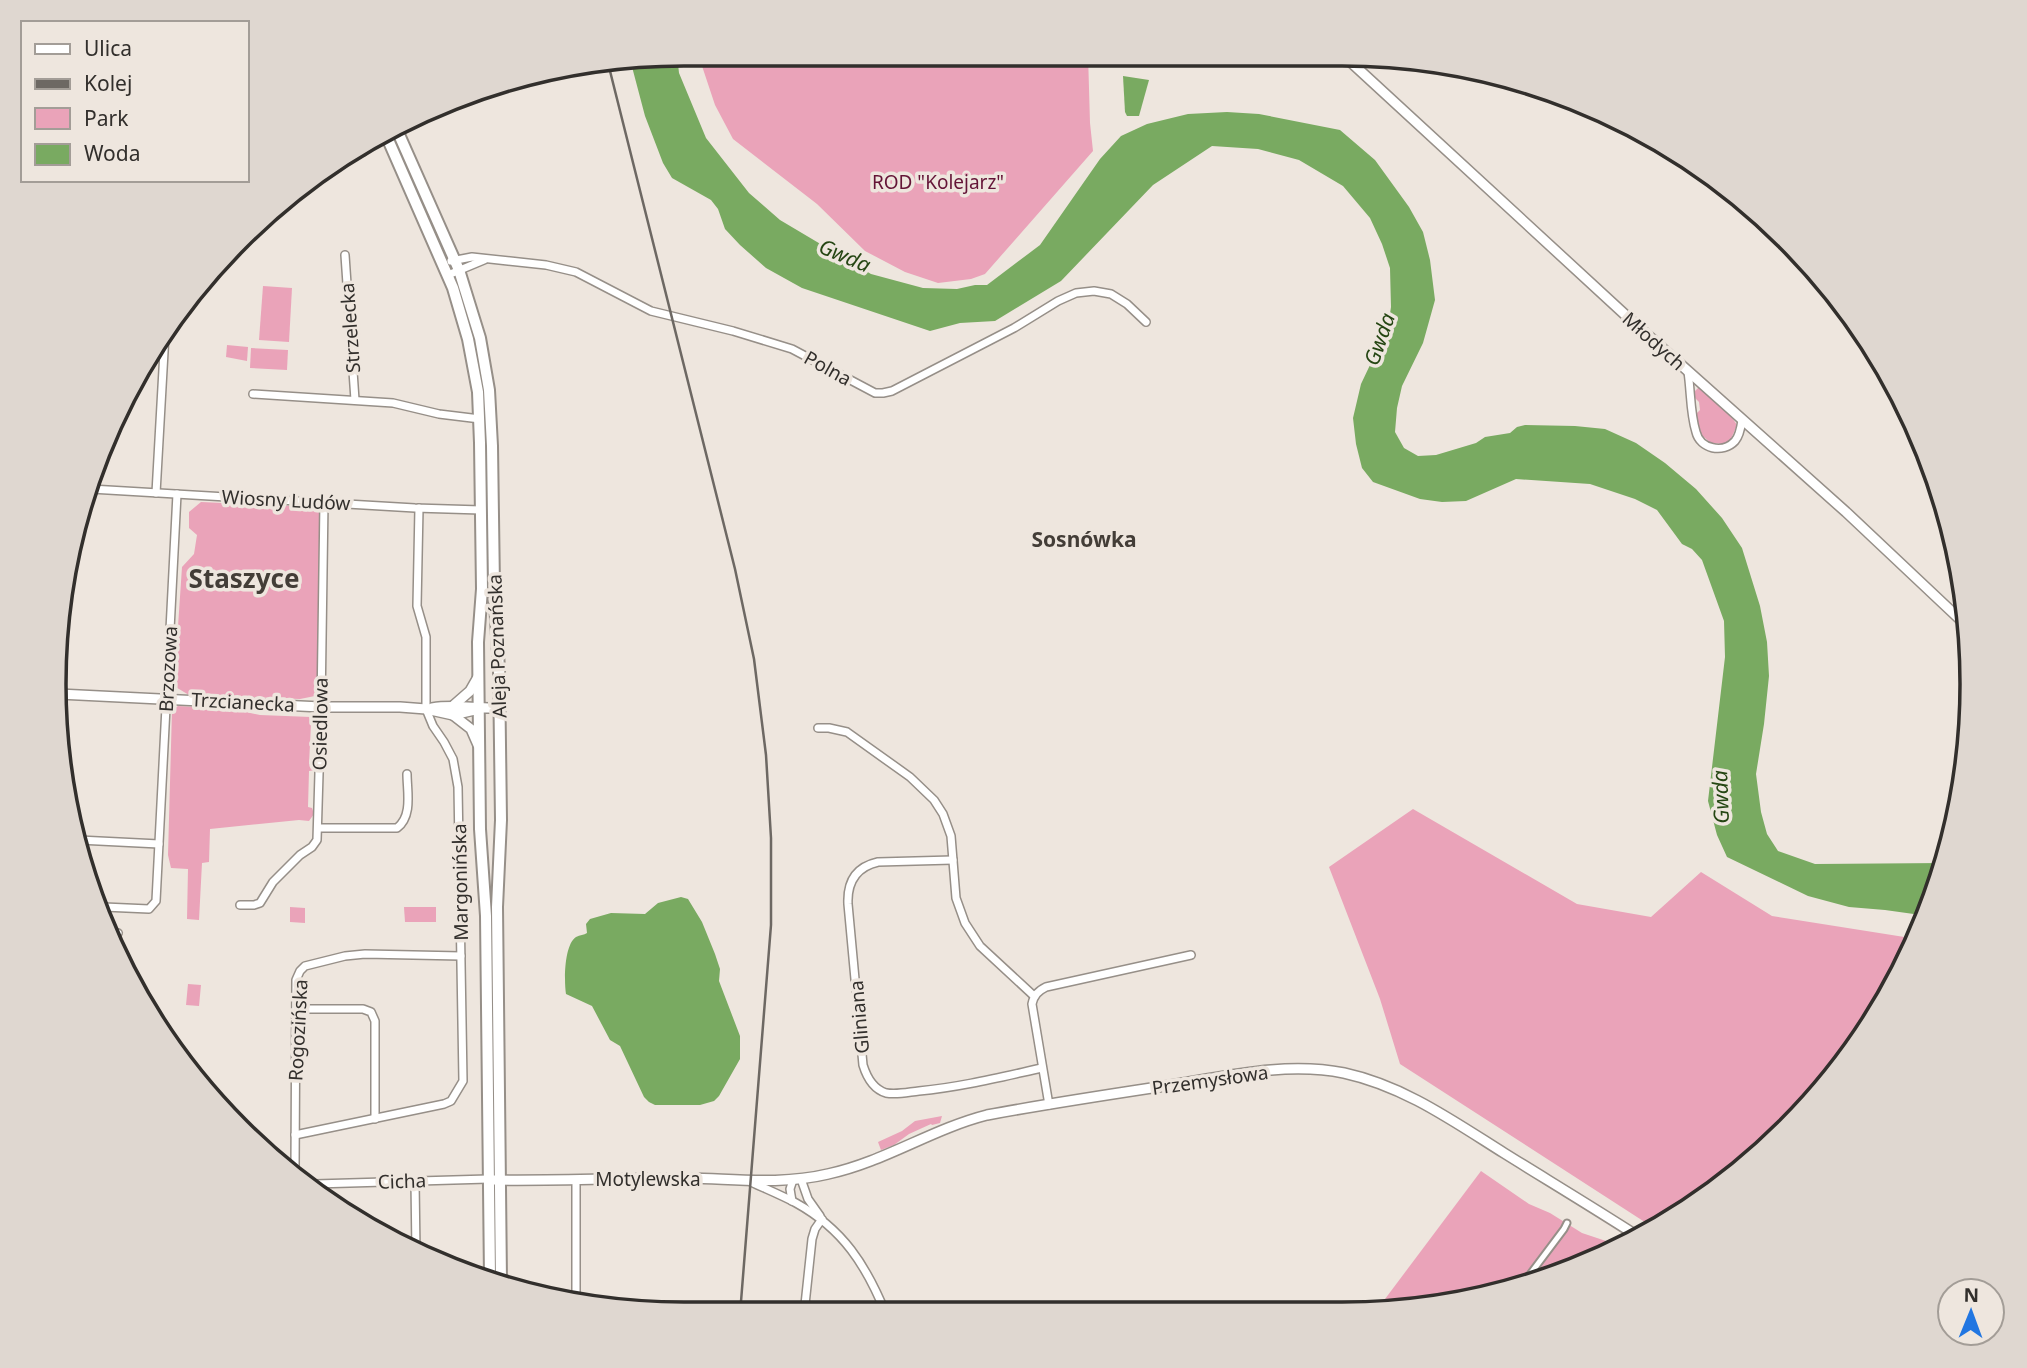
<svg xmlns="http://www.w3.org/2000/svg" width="2027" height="1368" viewBox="0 0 2027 1368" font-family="'Noto Sans',sans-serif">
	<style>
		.green { fill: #eaa3b9 }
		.water { fill: #79aa61 }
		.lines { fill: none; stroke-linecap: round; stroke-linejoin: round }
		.pedestrian-casing { stroke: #968f88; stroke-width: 9 }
		.minor-casing { stroke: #968f88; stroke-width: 10 }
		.tertiary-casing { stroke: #968f88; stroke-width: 12 }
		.secondary-casing { stroke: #968f88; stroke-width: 14 }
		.pedestrian { stroke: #fff; stroke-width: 5 }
		.minor { stroke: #fff; stroke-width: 7 }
		.tertiary { stroke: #fff; stroke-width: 9 }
		.secondary { stroke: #fff; stroke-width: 10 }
		.rail { stroke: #6d6863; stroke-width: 2.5 }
		.labels { text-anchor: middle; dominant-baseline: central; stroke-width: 7; stroke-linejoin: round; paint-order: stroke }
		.park-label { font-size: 19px; fill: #641437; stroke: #eee6de }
		.street-label { font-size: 19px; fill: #322f2c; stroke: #eee6de }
		.water-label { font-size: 21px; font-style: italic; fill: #254613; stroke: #eee6de }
		.neighbourhood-label { font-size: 21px; font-weight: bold; fill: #433d37; stroke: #eee6de }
		.district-label { font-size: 26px; font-weight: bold; fill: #433d37; stroke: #eee6de }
		.rim { fill: none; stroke: #322f2c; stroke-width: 3.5 }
	</style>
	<rect width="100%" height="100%" fill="#eee6de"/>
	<g class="green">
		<path d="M698,54h365v3l9,-3h16l2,69 3,28 -108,123 -14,5 -33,4 -33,-11 -40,-21 -48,-47 -84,-65 -18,-34z"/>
		<path d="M263,286l29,2 -3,54 -30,-2z"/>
		<path d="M227,345l21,2 -1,14 -21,-4z"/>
		<path d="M251,348l37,2 -1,20 -37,-2z"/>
		<path d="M1699,387l34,32 4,6 -6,14 -7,5 -13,-1 -12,-10 -3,-19 4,-4 -1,-8 -4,-4v-7z"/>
		<path d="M201,502l113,5 6,5 -2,175 -3,9 -15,3 -111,-4 -15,-9 8,-119 12,-13 3,-19 -8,-7v-16z"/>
		<path d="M178,706l54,3 28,6 51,2 3,2v5h-3l-2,40h5l2,3 -1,3 -6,1 -1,36 4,1 2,6 -5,7 -10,-1 -89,9 -1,33 -7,1 -3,57 -12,-1 1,-50 -17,-1 -3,-13 4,-145z"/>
		<path d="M1413,809l164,95 74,13 50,-45 71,44 145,23 -50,95 -78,95 -96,78 -39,21 -254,-164 -20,-65 -51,-132z"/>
		<path d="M290,907l15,1v15l-15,-1z"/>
		<path d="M404,907h32v15h-31z"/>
		<path d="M188,984l13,1 -2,21 -13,-1z"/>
		<path d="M942,1116l-2,7 -8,2 -1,-1 -22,10 -15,11 -13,5 -3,-8 24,-11 13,-10z"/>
		<path d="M1481,1171l48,33 21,9 32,20 27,9 9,6 -34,18 -118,36 -90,9z"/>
	</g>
	<g class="water">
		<path d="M677,55l2,18 27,65 43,55 31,27 91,54 52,14 34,1 18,-4h12l53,-40 60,-86 21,-23 26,-12 41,-10 39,-2 32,2 81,16 35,30 34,47 14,25 7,28 5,40 -12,43 -21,43 -5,22 -2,24 9,16 14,8 18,-1 40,-12 9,-6 25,-4 7,-6 8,-2 50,1 30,3 31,14 29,20 31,26 26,29 20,30 18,58 7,36 2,34 -5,48 -8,50 5,38 6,22 11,17 37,13 129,-1 -16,53 -43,-6 -36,-3 -41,-11 -81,-39 -10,-22 -9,-34 17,-144 -1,-36 -22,-61 -10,-11 -10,-5 -25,-34 -22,-11 -45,-15 -74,-5 -50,22 -24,1 -22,-3 -47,-17 -11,-14 -6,-24 -3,-26 8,-34 27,-57 3,-20 -1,-39 -8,-24 -12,-26 -27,-32 -44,-26 -41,-11 -46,-3 -59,39 -92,96 -66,40 -35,2 -30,8 -128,-43 -36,-20 -26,-23 -15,-16 -7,-20 -7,-9 -39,-22 -9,-15 -18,-47 -14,-53z"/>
		<path d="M1123,76l26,4 -10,36h-12l-2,-4z"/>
		<path d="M681,897l7,2 14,23 13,32 5,15 -1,12 21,55v23l-21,37 -5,5 -14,4h-45l-6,-3 -5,-5 -24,-51 -10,-6 -18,-34 -26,-12c-2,-13 -2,-49 10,-57 4,-2 8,-2 11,-4l-1,-9 4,-5 21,-6 34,1 13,-11z"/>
	</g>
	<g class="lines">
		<defs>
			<path id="pedestrian" d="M1522,1285l42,-56 3,-6"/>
			<g id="minor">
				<path d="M349,153l14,-1"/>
				<path d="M345,255l10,145"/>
				<path d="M451,261l21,-4 74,8 30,7 75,39 82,20 59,18 83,44h8l9,-2 122,-63 44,-27 18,-8 18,-2 17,3 16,10 19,18"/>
				<path d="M448,275l36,-15"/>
				<path d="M1688,372c3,19 2,41 8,60 4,17 27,22 39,9 5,-6 6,-14 7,-21"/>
				<path d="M253,394l140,9 46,11 41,5"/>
				<path d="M91,489l324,19 66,2"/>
				<path d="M156,493l9,-159"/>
				<path d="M818,728h11l18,4 63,45 24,23 9,14 8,22 5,62 9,25 15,23 54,50"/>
				<path d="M318,828h79c16,-12 10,-37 10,-54"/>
				<path d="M79,840l80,4"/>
				<path d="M953,860l-75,2c-22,5 -31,20 -30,42l15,161c4,13 10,24 23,28 11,2 23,-1 33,-2 42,-4 82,-14 123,-23"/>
				<path d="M240,905h14l6,-2 13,-21 27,-27 12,-8 5,-7 4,-133 3,-205"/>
				<path d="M104,907l45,2 7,-8 21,-407"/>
				<path d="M115,937l3,-4"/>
				<path d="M296,1009h67l8,3 4,9v98"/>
				<path d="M1049,1105l-17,-101c2,-9 6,-13 14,-17l145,-32"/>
				<path d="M295,1135l149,-31 7,-3 12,-20 -5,-294 -5,-28 -9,-17 -11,-16 -7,-17v-72l-9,-31 2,-98"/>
				<path d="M295,1169l1,-189 4,-9 5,-5 40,-10 20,-2 96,2"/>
				<path d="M801,1179l7,20 12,17"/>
				<path d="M576,1180v123"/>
				<path d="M415,1181l1,71"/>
				<path d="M751,1182c15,7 30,13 45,21 47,26 70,62 90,111"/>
				<path d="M315,1184l173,-5"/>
				<path d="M792,1201l-2,-12 3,-9"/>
				<path d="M804,1314l8,-75 3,-10 7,-10"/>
			</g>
			<g id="tertiary">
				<path d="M1342,54l291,268 213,190 121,114"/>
				<path d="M59,694l262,13h79l26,2 27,6 26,-6"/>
				<path d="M454,705l16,-14 8,-14"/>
				<path d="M432,708c23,-4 44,1 67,0"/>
				<path d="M453,715l18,14 7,16"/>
				<path d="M493,1180c66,1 132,-2 197,-2 47,1 92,7 138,-4 56,-12 104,-45 159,-59 59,-11 119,-20 178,-29 58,-9 120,-25 179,-13 60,13 109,48 160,80 45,28 90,55 135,84"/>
			</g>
			<g id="secondary">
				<path d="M397,130l62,140 21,68 9,52 3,56 2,140 5,83 2,151 -4,87 4,374"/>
				<path d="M386,135l67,153 15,51 10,53 2,51 2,146 -4,53 2,187 6,87 4,361"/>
			</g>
		</defs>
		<use href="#pedestrian" class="pedestrian-casing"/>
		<use href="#minor" class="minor-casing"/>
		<use href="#tertiary" class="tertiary-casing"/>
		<use href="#secondary" class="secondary-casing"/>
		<use href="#pedestrian" class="pedestrian"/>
		<use href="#minor" class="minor"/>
		<use href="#tertiary" class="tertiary"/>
		<use href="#secondary" class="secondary"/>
		<path class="rail" d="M609,67l126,502 19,90 12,96 5,83v87l-31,389"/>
	</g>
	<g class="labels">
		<g class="park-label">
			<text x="938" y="182">ROD "Kolejarz"</text>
		</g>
		<g class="street-label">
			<text transform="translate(350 328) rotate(-94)">Strzelecka</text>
			<text transform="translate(1654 341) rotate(42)">Młodych</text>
			<text transform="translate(828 368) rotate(29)">Polna</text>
			<text transform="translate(286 500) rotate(3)">Wiosny Ludów</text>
			<text transform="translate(497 646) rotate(-92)">Aleja Poznańska</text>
			<text transform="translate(168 669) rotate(-87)">Brzozowa</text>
			<text transform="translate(243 702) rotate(3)">Trzcianecka</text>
			<text transform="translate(320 724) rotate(-89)">Osiedlowa</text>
			<text transform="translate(460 882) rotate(-91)">Margonińska</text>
			<text transform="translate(859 1017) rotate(-95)">Gliniana</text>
			<text transform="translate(298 1030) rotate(-87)">Rogozińska</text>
			<text transform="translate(1210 1080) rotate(-8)">Przemysłowa</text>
			<text x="648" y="1179">Motylewska</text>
			<text transform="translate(402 1181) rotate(-2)">Cicha</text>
		</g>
		<g class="water-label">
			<text transform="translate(845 255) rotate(23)">Gwda</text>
			<text transform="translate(1379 339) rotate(-71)">Gwda</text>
			<text transform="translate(1720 797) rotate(-92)">Gwda</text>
		</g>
		<g class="neighbourhood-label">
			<text x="1084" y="539">Sosnówka</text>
		</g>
		<g class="district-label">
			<text x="244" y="578">Staszyce</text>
		</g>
	</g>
	<path d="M0 0H2027V1368H0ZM684 66H1342A618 618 0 0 1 1960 684V684A618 618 0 0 1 1342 1302H684A618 618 0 0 1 66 684V684A618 618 0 0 1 684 66Z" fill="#dfd7d0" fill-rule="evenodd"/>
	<path class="rim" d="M684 66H1342A618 618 0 0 1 1960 684V684A618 618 0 0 1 1342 1302H684A618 618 0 0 1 66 684V684A618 618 0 0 1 684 66Z"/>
	<rect x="21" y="21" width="228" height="161" fill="#eee6de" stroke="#a39d97" stroke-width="2"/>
	<rect x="35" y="44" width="35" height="10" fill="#ffffff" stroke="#a39d97" stroke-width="2"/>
	<text x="84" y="56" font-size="21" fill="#322f2c">Ulica</text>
	<rect x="35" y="79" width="35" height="10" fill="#6d6863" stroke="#a39d97" stroke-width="2"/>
	<text x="84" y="91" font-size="21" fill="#322f2c">Kolej</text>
	<rect x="35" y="108" width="35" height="21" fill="#eaa3b9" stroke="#a39d97" stroke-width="2"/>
	<text x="84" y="126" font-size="21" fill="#322f2c">Park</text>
	<rect x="35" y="144" width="35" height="21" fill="#79aa61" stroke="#a39d97" stroke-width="2"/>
	<text x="84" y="161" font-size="21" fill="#322f2c">Woda</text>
	<g transform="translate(1971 1312) rotate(1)"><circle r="33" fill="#eee6de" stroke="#a39d97" stroke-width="2"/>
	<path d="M0-5L12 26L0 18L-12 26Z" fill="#2176e1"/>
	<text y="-10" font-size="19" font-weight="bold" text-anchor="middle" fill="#322f2c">N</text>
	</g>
</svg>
